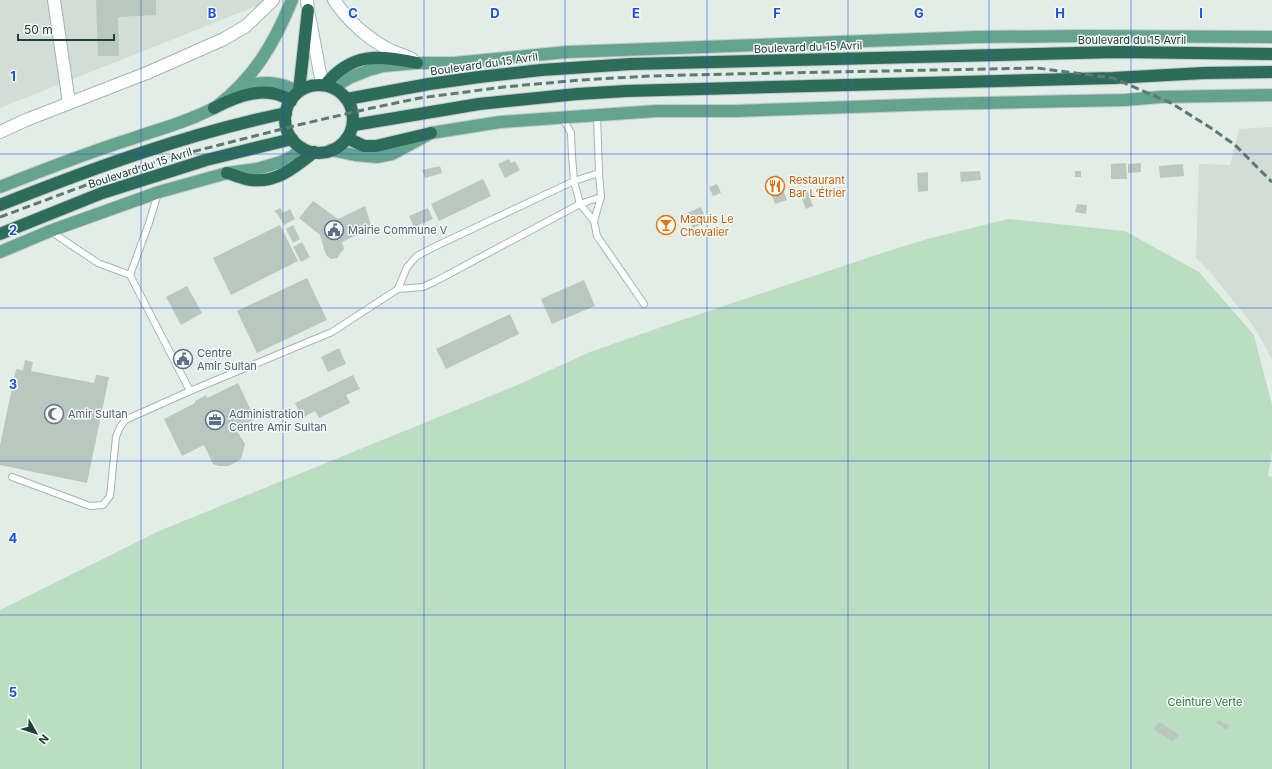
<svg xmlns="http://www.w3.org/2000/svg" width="1272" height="769" viewBox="0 0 1272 769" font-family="Inter,sans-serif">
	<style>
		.built { fill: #d1ddd6 }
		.green { fill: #bbdec2 }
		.building { fill: #b8c8c0 }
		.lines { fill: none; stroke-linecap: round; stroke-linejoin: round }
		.lane-casing { stroke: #a5b5af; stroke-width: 8 }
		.street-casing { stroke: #a5b5af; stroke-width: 14 }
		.secondary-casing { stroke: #a1b9af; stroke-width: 14 }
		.primary-casing { stroke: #c1c9c6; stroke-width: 14 }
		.highway-casing { stroke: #c1c9c6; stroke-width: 14 }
		.lane { stroke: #fff; stroke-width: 6 }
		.street { stroke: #fff; stroke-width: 12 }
		.secondary { stroke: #fff; stroke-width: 12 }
		.primary { stroke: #66a38f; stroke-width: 12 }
		.highway { stroke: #2d6b5a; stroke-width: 12 }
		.rail { stroke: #5d7a70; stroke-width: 3; stroke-dasharray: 8 4; stroke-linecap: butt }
		.grid { fill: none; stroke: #1d4ed8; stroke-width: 1; stroke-opacity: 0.55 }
		.labels { text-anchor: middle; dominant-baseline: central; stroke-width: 3; stroke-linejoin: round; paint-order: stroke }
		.street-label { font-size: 11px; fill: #223f35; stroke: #f3f9f6 }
		.food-label { font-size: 11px; fill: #c56008; stroke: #f3f9f6; text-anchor: start }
		.service-label { font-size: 11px; fill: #4e5e75; stroke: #f3f9f6; text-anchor: start }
		.worship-label { font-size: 11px; fill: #5b616d; stroke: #f3f9f6; text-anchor: start }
		.park-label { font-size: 11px; fill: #2b7642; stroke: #f3f9f6 }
		.grid-label { font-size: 13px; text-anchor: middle; font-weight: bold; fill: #1d4ed8; stroke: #f3f9f6; stroke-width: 3; stroke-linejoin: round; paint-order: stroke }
	</style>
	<rect width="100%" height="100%" fill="#e3ede8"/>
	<g class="built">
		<path d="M0,0h272l-272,108z"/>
		<path d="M1272,127v233l-12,-23 -11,-17 -40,-49 -13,-13 3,-94 31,1 9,-36z"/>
	</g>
	<path class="green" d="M1008,219l117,12 74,41 55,63 18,70v47l-4,24 4,1v292h-1272v-159l159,-79 356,-145 75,-34 83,-29 206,-69 48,-15z"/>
	<g class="building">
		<path d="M96,0h60v15l-38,2 1,39h-21z"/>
		<path d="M509,159l2,4 4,-2 5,9 -15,8 -7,-14z"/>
		<path d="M1126,163l1,16h-16v-15z"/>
		<path d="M1141,163v9l-13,1v-9z"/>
		<path d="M1183,164l1,12 -24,2 -1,-12z"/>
		<path d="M440,166l2,7 -17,5 -3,-8z"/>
		<path d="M980,171l1,9 -20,2 -1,-10z"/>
		<rect x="1075" y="171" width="6" height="6"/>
		<path d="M928,172v19l-10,1 -1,-19z"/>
		<path d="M777,175l10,25 -12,4 -9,-24z"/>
		<path d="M483,179l8,17 -52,25 -8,-17z"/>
		<path d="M717,184l4,9 -8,3 -4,-9z"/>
		<path d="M807,189l6,17 -7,3 -7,-17z"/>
		<path d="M313,201l25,18 27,-13 7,22 -30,14 2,7 -7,9 -6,1 -4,-3 -2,-4 -5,-17 -21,-17z"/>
		<path d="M1077,204l10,1 -1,9 -11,-2z"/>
		<path d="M701,207l6,15 -14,6 -6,-15z"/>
		<path d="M280,208l3,5 7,-4 5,10 -11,6 -6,-10 -4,-4z"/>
		<path d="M428,208l5,11 -19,8 -5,-11z"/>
		<path d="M280,225l18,36 -67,34 -18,-37z"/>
		<path d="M293,225l7,14 -7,4 -7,-14z"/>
		<path d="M302,242l8,15 -9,5 -8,-15z"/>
		<path d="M307,278l20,42 -70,33 -20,-42z"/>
		<path d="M584,280l11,26 -43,18 -11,-25z"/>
		<path d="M187,286l15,27 -21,12 -15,-28z"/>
		<path d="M510,314l9,20 -73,35 -10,-20z"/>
		<path d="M339,348l7,16 -18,8 -7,-15z"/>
		<path d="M25,360l8,2 -2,9 63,12 2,-8 13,2 -22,106 -87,-18v-20l16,-76 7,1z"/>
		<path d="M353,375l7,14 -14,6 4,8 -31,15 -4,-7 -13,7 -7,-15z"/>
		<path d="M238,383l17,36 -19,10 9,15 -4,15 -12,7h-10l-6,-2 -9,-19 -22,11 -18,-37 31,-16v-2l11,-6 1,3z"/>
		<path d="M1219,720l10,6 -3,4 -10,-7z"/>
		<path d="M1160,722l19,13 -6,7 -20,-13z"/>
	</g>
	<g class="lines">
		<defs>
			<g id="lane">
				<path d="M597,115l2,58 2,24 -7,24 3,15 47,68"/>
				<path d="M562,117l9,16 1,23 2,25 6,23 14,17"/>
				<path d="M50,231l48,32 32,12 60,116"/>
				<path d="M130,275l19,-52 9,-30"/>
				<path d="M398,289l9,-22 10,-11 17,-9 140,-66 25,-8"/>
				<path d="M12,477l78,29 13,-1 7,-9 6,-59 3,-8 6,-9 65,-29 142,-59 66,-43 25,-2 13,-6 144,-77 21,-7"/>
			</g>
			<g id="street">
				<path d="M54,0l15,103"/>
				<path d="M0,132l26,-12 121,-47 77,-34 22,-13 27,-26"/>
			</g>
			<g id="secondary">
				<path d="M307,0l1,10 12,63 2,7 3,5"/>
				<path d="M334,0c14,21 35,40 58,51 7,3 14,5 20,8"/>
			</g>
			<g id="primary">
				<path d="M333,88l16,-10 20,-8 14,-4 34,-3h37l113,-11 410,-15 106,-1 189,1"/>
				<path d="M239,89c18,-9 42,-8 59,3"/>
				<path d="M331,150l24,5 22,2 15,-3 39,-21 69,-11 70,-5 87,-6h79l202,-7 187,-4 35,-3 112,-2"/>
				<path d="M0,187c43,-17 86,-34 131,-48 22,-8 46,-14 68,-24 6,-3 12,-5 17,-8 38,-29 58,-63 76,-107"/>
				<path d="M0,252l50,-21 109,-39 68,-19 30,-4 24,-7 12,-6 9,-8"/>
			</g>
			<g id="highway">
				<path d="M325,85c27,-33 54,-30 92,-22"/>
				<circle cx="319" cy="119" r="34"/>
				<path d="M299,91l9,-81"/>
				<path d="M347,99l82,-15 50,-7 62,-7 90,-6 486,-12 155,2"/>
				<path d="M214,108c23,-12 53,-24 77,-7"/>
				<path d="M354,125l125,-21 98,-10 49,-3 487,-13 91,-5 68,-1"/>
				<path d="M347,138l17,8h12l55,-13"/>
				<path d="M227,173c8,2 16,6 24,7 26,3 44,-13 63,-28"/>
				<path d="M0,205c93,-37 187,-71 286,-92"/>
				<path d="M0,234l102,-41 104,-33 86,-21"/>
			</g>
		</defs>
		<use href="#lane" class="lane-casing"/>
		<use href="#street" class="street-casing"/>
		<use href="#secondary" class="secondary-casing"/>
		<use href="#primary" class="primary-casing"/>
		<use href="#highway" class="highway-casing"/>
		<use href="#lane" class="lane"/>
		<use href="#street" class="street"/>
		<use href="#secondary" class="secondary"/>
		<use href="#primary" class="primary"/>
		<use href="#highway" class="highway"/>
		<path class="rail" d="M0,217l89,-33 75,-25 134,-34 69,-16 53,-11 84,-11 76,-7 70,-4 81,-2 306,-6 76,10 58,25 40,25 24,17 37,37"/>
	</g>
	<path class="grid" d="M141,0v769M283,0v769M424,0v769M565,0v769M707,0v769M848,0v769M989,0v769M1131,0v769M0,154h1272M0,308h1272M0,461h1272M0,615h1272"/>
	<defs>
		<symbol id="restaurant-ring" viewBox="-11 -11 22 22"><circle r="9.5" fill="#f3f9f6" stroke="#e8710a" stroke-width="1.5"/><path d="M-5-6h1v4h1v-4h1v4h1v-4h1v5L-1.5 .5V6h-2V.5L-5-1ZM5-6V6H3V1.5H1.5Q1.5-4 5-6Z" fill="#e8710a"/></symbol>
		<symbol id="bar-ring" viewBox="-11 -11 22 22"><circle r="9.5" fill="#f3f9f6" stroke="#e8710a" stroke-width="1.5"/><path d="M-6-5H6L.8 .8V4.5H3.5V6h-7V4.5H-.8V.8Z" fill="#e8710a"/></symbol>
		<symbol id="civic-ring" viewBox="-11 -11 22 22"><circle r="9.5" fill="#f3f9f6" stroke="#5c6f8a" stroke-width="1.5"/><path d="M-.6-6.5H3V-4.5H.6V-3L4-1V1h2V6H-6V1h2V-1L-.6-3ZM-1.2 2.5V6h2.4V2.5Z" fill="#5c6f8a"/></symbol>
		<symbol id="mosque-ring" viewBox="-11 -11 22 22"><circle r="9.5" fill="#f3f9f6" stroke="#6b7280" stroke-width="1.5"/><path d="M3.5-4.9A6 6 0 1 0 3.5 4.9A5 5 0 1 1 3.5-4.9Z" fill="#6b7280"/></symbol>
		<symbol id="office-ring" viewBox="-11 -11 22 22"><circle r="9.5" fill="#f3f9f6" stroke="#5c6f8a" stroke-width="1.5"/><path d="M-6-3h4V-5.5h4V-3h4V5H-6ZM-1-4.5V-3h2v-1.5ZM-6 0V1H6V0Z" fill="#5c6f8a"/></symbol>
	</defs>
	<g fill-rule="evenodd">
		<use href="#restaurant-ring" x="764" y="175" width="22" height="22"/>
		<use href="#bar-ring" x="655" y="214" width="22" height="22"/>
		<use href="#civic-ring" x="323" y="219" width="22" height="22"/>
		<use href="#civic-ring" x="172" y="348" width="22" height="22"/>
		<use href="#mosque-ring" x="43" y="403" width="22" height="22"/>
		<use href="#office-ring" x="204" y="409" width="22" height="22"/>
	</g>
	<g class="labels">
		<g class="street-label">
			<text x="1132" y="40">Boulevard du 15 Avril</text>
			<text transform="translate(808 47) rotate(-2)">Boulevard du 15 Avril</text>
			<text transform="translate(484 64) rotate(-8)">Boulevard du 15 Avril</text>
			<text transform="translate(140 168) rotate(-18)">Boulevard du 15 Avril</text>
		</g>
		<g class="food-label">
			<text x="789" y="180">Restaurant<tspan x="789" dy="13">Bar L’Étrier</tspan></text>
			<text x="680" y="219">Maquis Le<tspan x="680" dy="13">Chevalier</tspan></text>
		</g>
		<g class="service-label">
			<text x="348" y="230">Mairie Commune V</text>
			<text x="197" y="353">Centre<tspan x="197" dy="13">Amir Sultan</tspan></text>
			<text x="229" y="414">Administration<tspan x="229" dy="13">Centre Amir Sultan</tspan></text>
		</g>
		<g class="worship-label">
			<text x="68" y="414">Amir Sultan</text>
		</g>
		<g class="park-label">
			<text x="1205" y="702">Ceinture Verte</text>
		</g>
	</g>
	<g class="grid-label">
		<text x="212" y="18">B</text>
		<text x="353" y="18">C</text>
		<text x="495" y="18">D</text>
		<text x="636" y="18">E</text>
		<text x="777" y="18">F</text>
		<text x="919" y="18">G</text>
		<text x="1060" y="18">H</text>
		<text x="1201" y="18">I</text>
		<text x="13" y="81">1</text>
		<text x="13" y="235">2</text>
		<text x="13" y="389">3</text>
		<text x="13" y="543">4</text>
		<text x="13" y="697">5</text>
	</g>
	<g transform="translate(36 733) rotate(129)" stroke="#f3f9f6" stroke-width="3" paint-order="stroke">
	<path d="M0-3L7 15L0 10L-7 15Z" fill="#223f35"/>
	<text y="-6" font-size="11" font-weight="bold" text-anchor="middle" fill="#223f35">N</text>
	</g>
	<path d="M18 34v6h96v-6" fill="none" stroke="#223f35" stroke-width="2"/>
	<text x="24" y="34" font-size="12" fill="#223f35" stroke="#f3f9f6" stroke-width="3" paint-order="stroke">50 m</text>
</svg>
